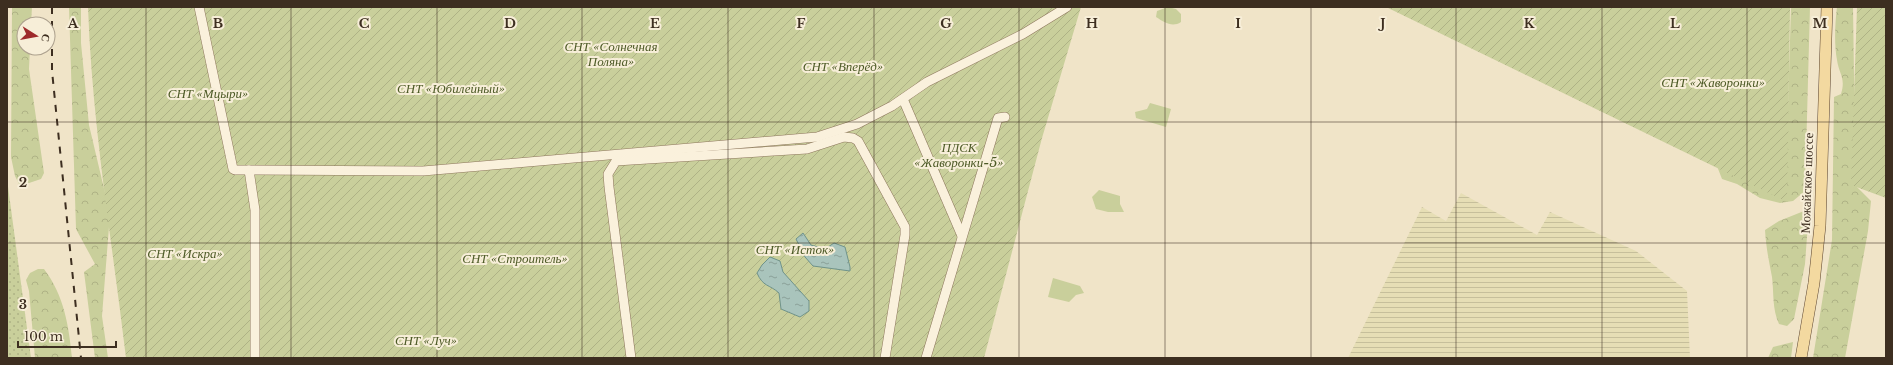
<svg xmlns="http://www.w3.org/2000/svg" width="1893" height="365" viewBox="0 0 1893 365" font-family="'Libre Baskerville',serif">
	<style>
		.farmland { fill: url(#farmland-rules) }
		.grass { fill: url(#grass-dots) }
		.forest { fill: url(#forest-crowns) }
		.park { fill: #c9cf9b }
		.garden { fill: url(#garden-furrows) }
		.water { fill: url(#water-ripples); stroke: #6f938a }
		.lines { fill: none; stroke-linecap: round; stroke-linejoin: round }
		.minor-casing { stroke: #8d765c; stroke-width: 10 }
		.major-casing { stroke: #5b4430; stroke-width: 12 }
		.minor { stroke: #faf1dc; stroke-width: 9 }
		.major { stroke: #f3d9a0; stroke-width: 11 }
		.rail { stroke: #3d2e20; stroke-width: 2; stroke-dasharray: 7 7; stroke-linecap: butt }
		.grid { fill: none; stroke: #3d2e20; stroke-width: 1; stroke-opacity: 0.55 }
		.labels { text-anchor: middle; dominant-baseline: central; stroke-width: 4; stroke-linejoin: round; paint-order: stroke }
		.park-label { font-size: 13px; font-style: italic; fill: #4d5a26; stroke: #f7eed8 }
		.street-label { font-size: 13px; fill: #3d2e20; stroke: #f7eed8 }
		.grid-label { font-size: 13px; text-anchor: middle; font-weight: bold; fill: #3d2e20; stroke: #f7eed8; stroke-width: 4; stroke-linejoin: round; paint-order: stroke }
	</style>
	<defs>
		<pattern id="farmland-rules" width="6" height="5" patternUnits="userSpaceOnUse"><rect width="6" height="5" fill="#e6deb5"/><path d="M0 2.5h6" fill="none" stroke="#c6bf9b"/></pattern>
		<pattern id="grass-dots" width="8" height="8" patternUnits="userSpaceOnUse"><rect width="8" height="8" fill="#c9cf9b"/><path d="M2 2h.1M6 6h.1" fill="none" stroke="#aeb285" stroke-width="1.8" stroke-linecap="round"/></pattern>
		<pattern id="forest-crowns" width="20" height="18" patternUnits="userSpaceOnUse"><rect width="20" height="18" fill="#c9cf9b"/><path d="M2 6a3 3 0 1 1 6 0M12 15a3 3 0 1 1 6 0" fill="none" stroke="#aeb285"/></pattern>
		<pattern id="garden-furrows" width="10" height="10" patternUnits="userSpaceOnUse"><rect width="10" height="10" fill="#c9cf9b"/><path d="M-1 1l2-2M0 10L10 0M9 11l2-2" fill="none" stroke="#aeb285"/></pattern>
		<pattern id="water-ripples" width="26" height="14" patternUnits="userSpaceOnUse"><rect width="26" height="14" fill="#a9c4bc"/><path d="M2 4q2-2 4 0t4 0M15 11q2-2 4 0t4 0" fill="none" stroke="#8ba098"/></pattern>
	</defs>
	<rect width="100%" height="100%" fill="#f0e4c8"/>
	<path class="farmland" d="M1461,193l76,42 13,-23 86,39 51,40 3,67h-342l74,-151 24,14z"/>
	<path class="grass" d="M7,174v5l24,179h-24z"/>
	<g class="forest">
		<path d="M12,7h20l-1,17h-7v24h6l-1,21 15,104 -3,6 -21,7 -5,-10 -4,-19z"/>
		<path d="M69,7h12v36l8,82 21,89 -8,102 6,42h-13l-11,-86 11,-8 -19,-35z"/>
		<path d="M1791,7h19l-5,184 -12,10 -13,2 -20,-5 -23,-14 -15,-5 -7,-18 71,13z"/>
		<path d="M1837,7h16l2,138 -2,29 4,13 14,14 -3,30 -23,127h-32l19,-118 2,-143 7,-3c5,-16 -2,-20 -4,-34 -3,-16 -2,-37 0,-53z"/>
		<path d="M1809,209l-4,55 -11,55 -7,7 -8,-2c-7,-15 -5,-31 -7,-47 -3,-15 -6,-30 -7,-47l14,-9z"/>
		<path d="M38,269h6c20,26 25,57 28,89h-37l-6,-67 -3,-11 4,-7z"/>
		<path d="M1793,342l-2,16h-23l5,-11z"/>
	</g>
	<g class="park">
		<path d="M1168,7l8,2 5,5v8c-9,6 -17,0 -25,-5l1,-6z"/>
		<path d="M1150,103l21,6 -5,18 -30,-9 -1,-6 12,-3z"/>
		<path d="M1099,190l21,6v8l4,8h-16l-12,-3 -4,-12z"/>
		<path d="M1053,278l27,8 4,7 -8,2 -7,7 -21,-5z"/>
	</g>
	<g class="garden">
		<path d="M88,7h993l-39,131 -58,220h-858c-14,-117 -34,-234 -38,-351z"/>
		<path d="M1386,7h404l-3,195z"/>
		<path d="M1857,7h29v191l-35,-13z"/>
	</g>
	<g class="water">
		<path d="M803,233l8,12 14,4 9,-6 11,4 5,20v4l-37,-5 -8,-9 -9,-18z"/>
		<path d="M770,257l10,4 3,11 26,29v10l-9,6 -19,-8 -2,-16c-10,-9 -16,-6 -22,-20l5,-8z"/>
	</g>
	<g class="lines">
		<defs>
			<g id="minor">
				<path d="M199,7l34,162 2,1 188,1 394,-34 40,-13 35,-18 35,-24 96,-48 44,-27"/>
				<path d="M903,99l59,137"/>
				<path d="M249,170l6,40v148"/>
				<path d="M631,358l-22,-171 -1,-13 8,-13 191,-12 37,-12 9,1 5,3 47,86v8l-20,123"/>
				<path d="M926,358l72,-240 7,-1"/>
			</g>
			<path id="major" d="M1801,358l13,-75 6,-57 7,-219"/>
		</defs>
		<use href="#minor" class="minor-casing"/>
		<use href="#major" class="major-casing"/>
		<use href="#minor" class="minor"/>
		<use href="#major" class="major"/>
		<path class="rail" d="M52,7v64l29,287"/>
	</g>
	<path class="grid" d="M146,7v351M291,7v351M437,7v351M582,7v351M728,7v351M874,7v351M1019,7v351M1165,7v351M1311,7v351M1456,7v351M1602,7v351M1747,7v351M7,122h1879M7,243h1879"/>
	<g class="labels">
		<g class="park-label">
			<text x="611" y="46">СНТ «Солнечная<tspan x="611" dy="15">Поляна»</tspan></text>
			<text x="843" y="66">СНТ «Вперёд»</text>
			<text x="1713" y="82">СНТ «Жаворонки»</text>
			<text x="451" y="88">СНТ «Юбилейный»</text>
			<text x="208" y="93">СНТ «Мцыри»</text>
			<text x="959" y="147">ПДСК<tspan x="959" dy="15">«Жаворонки-5»</tspan></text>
			<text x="795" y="249">СНТ «Исток»</text>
			<text x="185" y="253">СНТ «Искра»</text>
			<text x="515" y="258">СНТ «Строитель»</text>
			<text x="426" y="340">СНТ «Луч»</text>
		</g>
		<g class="street-label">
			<text transform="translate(1807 183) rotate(-88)">Можайское шоссе</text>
		</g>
	</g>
	<g class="grid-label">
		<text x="73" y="28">A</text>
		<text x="218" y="28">B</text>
		<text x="364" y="28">C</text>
		<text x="510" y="28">D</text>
		<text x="655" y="28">E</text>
		<text x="801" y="28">F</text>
		<text x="946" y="28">G</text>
		<text x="1092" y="28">H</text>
		<text x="1238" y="28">I</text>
		<text x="1383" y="28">J</text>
		<text x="1529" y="28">K</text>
		<text x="1675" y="28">L</text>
		<text x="1820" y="28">M</text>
		<text x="23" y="187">2</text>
		<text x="23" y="309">3</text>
	</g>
	<rect width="1893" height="365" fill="none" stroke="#3d2e20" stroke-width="16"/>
	<g transform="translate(36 36) rotate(101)"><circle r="19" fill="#f7eed8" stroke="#ada18e"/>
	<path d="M0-3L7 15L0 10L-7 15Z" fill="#9e2a2b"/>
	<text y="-6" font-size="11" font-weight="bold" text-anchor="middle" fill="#3d2e20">С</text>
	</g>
	<path d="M18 341v6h98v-6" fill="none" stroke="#3d2e20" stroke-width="2"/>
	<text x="24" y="341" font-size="12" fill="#3d2e20" stroke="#f7eed8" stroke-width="3" paint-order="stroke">100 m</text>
</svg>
